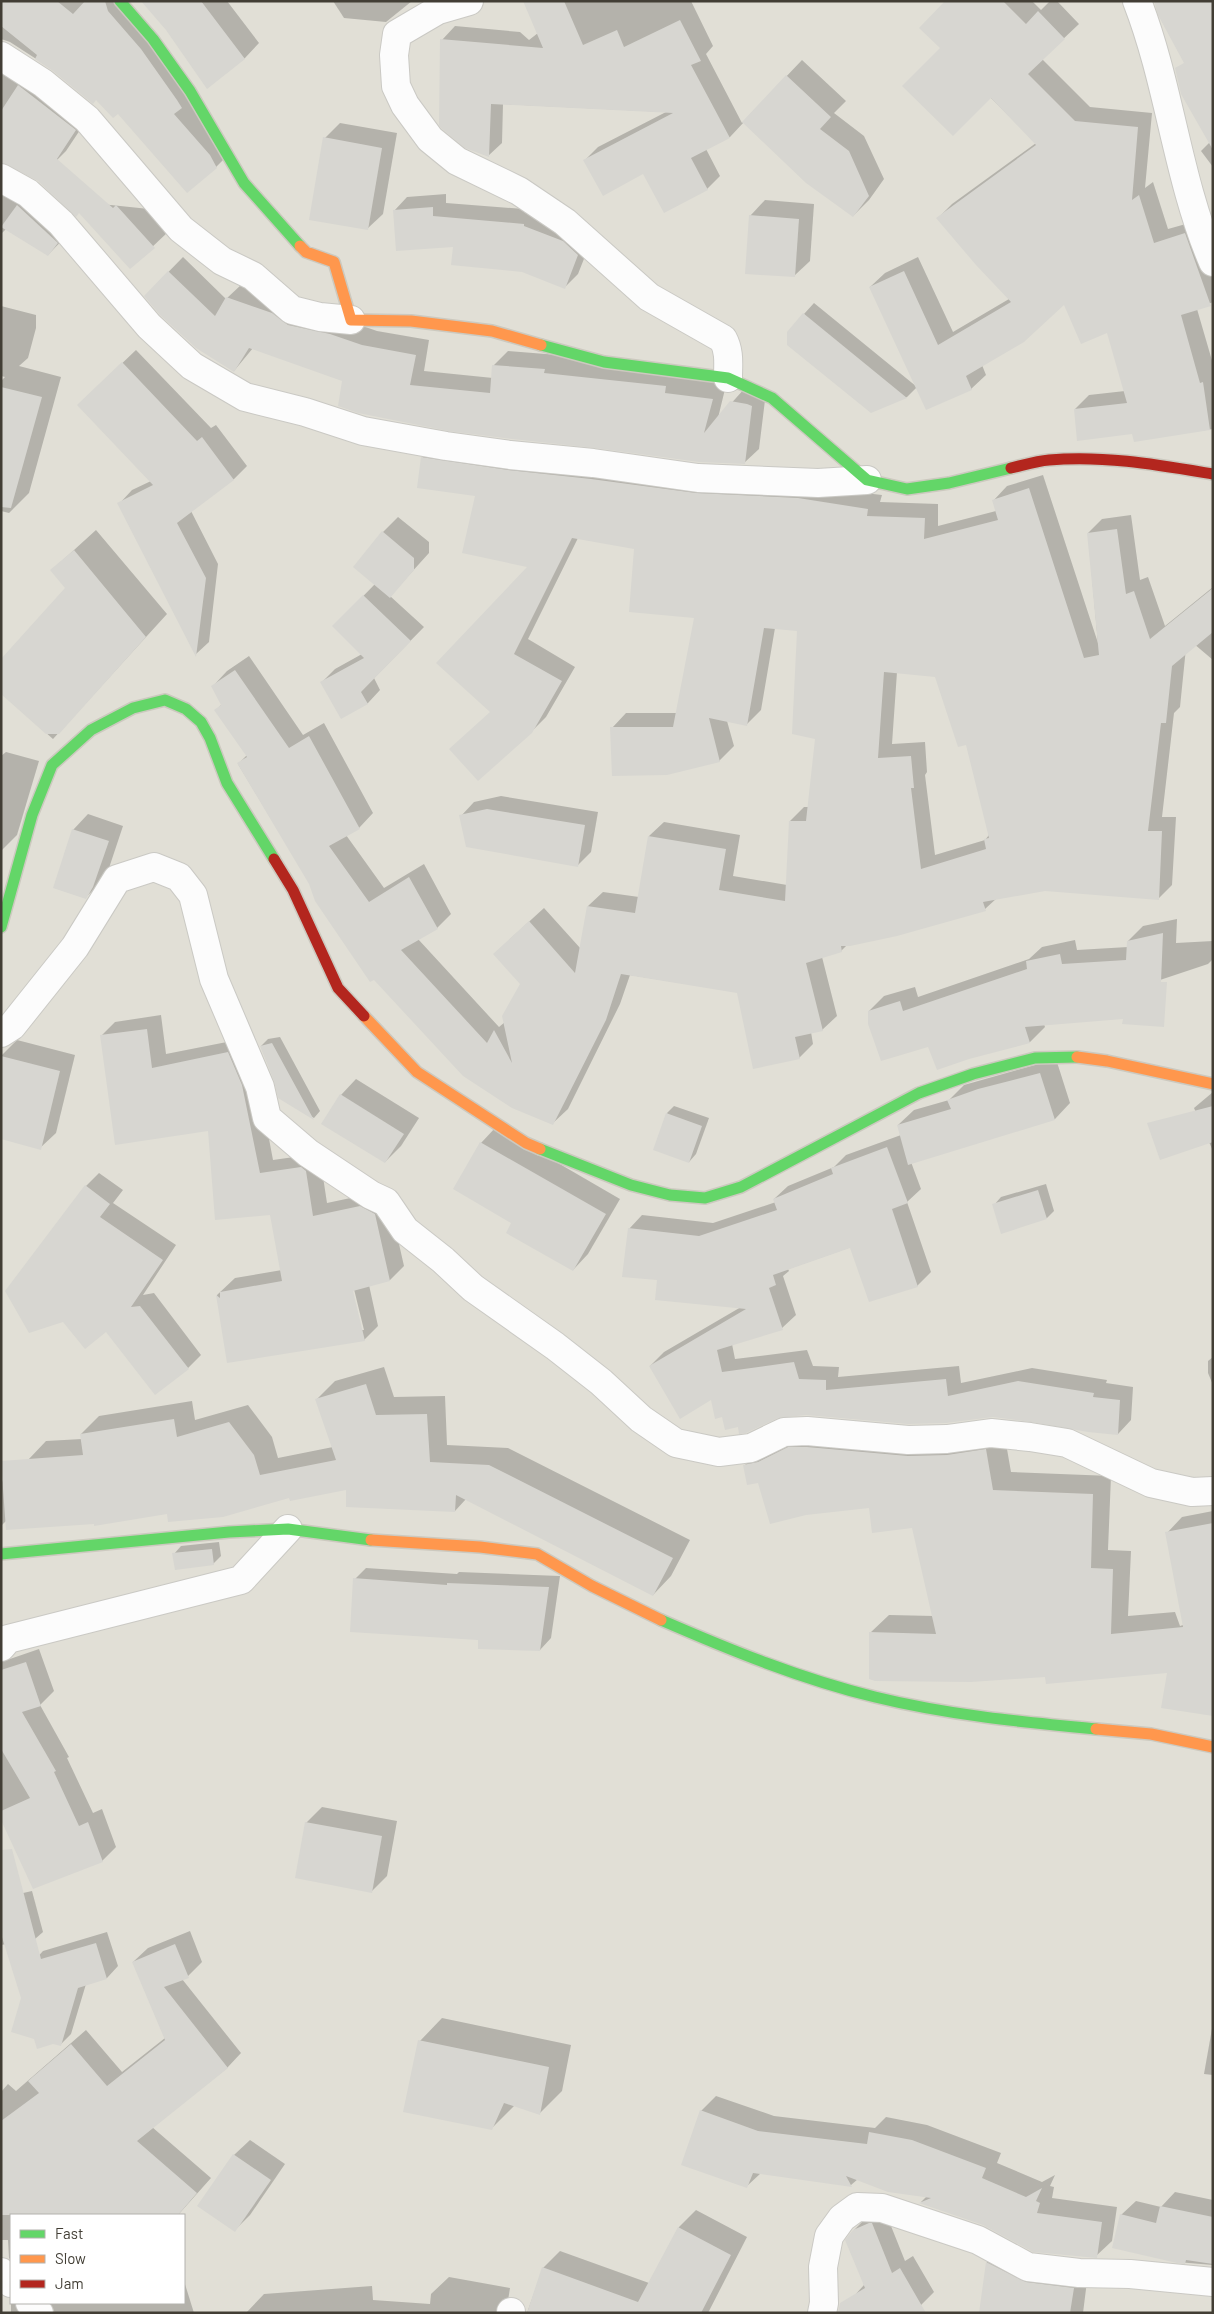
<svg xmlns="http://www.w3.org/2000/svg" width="1214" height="2314" viewBox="0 0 1214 2314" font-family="Barlow,sans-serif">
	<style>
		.residential { fill: #e1dfd6; fill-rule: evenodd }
		.shadow { fill: #0003; fill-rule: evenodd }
		.building { fill: #d7d6d1; fill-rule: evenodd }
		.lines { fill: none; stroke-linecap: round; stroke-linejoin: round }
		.street-casing { stroke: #cac9c4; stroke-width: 30 }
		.fast-casing { stroke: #ccc9bf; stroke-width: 14 }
		.slow-casing { stroke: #ccc9bf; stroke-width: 14 }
		.jam-casing { stroke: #ccc9bf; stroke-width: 14 }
		.street { stroke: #fcfcfc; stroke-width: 28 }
		.fast { stroke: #63d668; stroke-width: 11 }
		.slow { stroke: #ff974d; stroke-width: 11 }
		.jam { stroke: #b3261e; stroke-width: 11 }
	</style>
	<rect width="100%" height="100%" fill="#edede8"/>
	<path class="residential" d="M1,1h1212v2312h-1212zM11,2215h173v88h-173z"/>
	<g class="shadow">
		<path d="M1,1h126l104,151 -15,15 -98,-55 -108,-70 -9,-3z"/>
		<path d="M142,1h85l32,42 -14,15 -38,29 -40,-58z"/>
		<path d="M333,1h79l-26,21 -42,-4z"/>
		<path d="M524,1h167l22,45 -7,8 36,69 60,-63 44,41 -12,12 30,23 20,43 -15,21 -16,16 -109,-94 -14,15 -24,12 14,27 -13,13 -122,-29 13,-13 68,-35 -163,-8 -1,39 -14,13 -22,-9 -24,-107 13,-14 65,6 9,8 9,-7z"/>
		<path d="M947,1h85l9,9 9,-9h7l22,23 -37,35 48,48 62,6 -7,75 8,-6 15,47 32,-9 13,37v45l-16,7 16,55v65l-78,11 -1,-7 -59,-24 14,-14 36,-4 -17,-60 -43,-29 -83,63 4,10 -15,14 -54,-2 -10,10 -36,15 -67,-98 10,-11 103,84 -47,-100 15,-14 33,-16 35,75 56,-33 -71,-81 14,-14 84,-61 -95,-95z"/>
		<path d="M1,47l89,68 -24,36 -15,15 -50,-10z"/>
		<path d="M340,123l57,10 -14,81 -16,15 -42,-91z"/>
		<path d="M1213,139v28l-12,-16z"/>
		<path d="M1,188l67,46 -20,21 -42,-26 -5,5z"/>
		<path d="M446,194v9l91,7 54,31 -13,33 -13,13 -111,-42 -60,-34 13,-14z"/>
		<path d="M765,200l49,4 -4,57 -16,15 -44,-60z"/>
		<path d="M101,204l48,5 20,22 -39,37z"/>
		<path d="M183,257l43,42 16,-15 135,47 52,9 -5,31 69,7v-12l15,-15 50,4 168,30 -8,33 27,-30 21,4 -7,57 -15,14 -400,-83 -91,-32 -19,23 -89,-75z"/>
		<path d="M1,306l35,9v13l-8,30 -9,8 42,11 -32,116 -20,20 -8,-2v-130l4,-4 -4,-1z"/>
		<path d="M136,350l75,78 5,-3 31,41 -13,13 -43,32 27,53 -9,78 -13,12 -77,-150 13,-14 19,-9 -59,-89z"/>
		<path d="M437,444l445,51 -2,7 58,2v22l58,-15 -3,-10 14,-15 36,-11 55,168 -10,-110 14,-14 29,-4 9,65 8,-3 17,49 48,-39v73l-26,-22 -7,69 -6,6 -12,104h14l-4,68 -14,14 -113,-9 -48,8 -12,11 -138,36 -6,6 -19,6 15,59 -15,14 -11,2 2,12 -14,14 -61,-66 -108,-17 -10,29 -52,105 -15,14 -243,-240 -72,-119 9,-9 -31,-45 6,-6 -9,-18 14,-15 22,-15 54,79 21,-12 49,90 -14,15 -13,7 38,53 40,-24 27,50 -14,14 -19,11 81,88 6,-5 17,-38 -13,-44 35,-32 37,41 7,-43 15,-14 36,5 10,-61 15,-14 76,13 -7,41 54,9 3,-64 14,-14h5l8,-69 -19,-108 -23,-2 -14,82 -14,14 -20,-3 7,25 -15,15 -107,-33 14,-15h51l18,-96 -60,-69 -57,-10 -50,101 47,28 -29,50 -15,15 -40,-21 38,-145 -53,-71 -54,-37zM897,672l39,4 31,68 22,91 -4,5 -50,15 -10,-80 2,-3 -2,-30 -33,2z"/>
		<path d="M398,517l31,25v11l-39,43 34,31 -50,51 6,12 -12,13 -26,14 -20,-35 13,-13 27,-15 -28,-28 41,-42 8,-52z"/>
		<path d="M96,530l71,84 -114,125 -52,-46 66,-105 -15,-18z"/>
		<path d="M6,752l33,9 -22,74 -15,15 -1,-94z"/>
		<path d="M501,796l97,16 -7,40 -13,13 -117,-49 13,-14z"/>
		<path d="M88,814l35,12 -15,45 -6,11 -16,15 -13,-67z"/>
		<path d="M1177,919l-1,24 37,-2v18l-5,5 -75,25 -89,35 1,3 -15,15 -61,16 -40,-13 -60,-34 15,-15 31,-9 3,10 111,-38 13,-12 33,-7 2,10 51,-3v-6l15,-15z"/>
		<path d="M161,1015l5,39 76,-15 14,31 17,90 42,-6 5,3 7,46 47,-10 15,7 15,66 -14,14 -21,5 9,41 -14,14 -136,22 -11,-67 18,-17 47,-8 -11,-56 -62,-84 -108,-94 14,-14zM350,1285h3l11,45h-3z"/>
		<path d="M280,1037l40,74 -6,7 -34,-21 -4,-16 -15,-35 7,-7z"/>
		<path d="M17,1040l58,15 -19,78 -16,15 -39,-92z"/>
		<path d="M1056,1059l14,44 -15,16 -144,43 10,27 -14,13 24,70 -14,14 -66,-39 -63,22 1,2 -6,5 13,39 -14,13 -50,16 3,15 72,-9 6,16 26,1 -1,10 121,-11 2,17 71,-15 75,12 -1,3 27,4 -2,33 -13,14 -125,-18 -187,-2 -29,3 -38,9 -16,-11 -11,-17 -62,-32 14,-14 77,-45 -83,-28 -29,-50 13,-14 71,8 63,-21 -2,-3 14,-13 46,-19 12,-12 55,-20 -3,-10 16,-15 35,-10 15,-15z"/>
		<path d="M356,1079l63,39 -18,28 -16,16 -44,-67z"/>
		<path d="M1213,1092v59l-19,-43z"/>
		<path d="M674,1106l35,12 -13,36 -7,8 -22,-49z"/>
		<path d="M496,1127l124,72 -32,55 -15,16 -60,-47 -32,-80z"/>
		<path d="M99,1173l24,17 -10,13 63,42 -33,50 11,-2 47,62 -13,13 -82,-37 -42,-10 22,-135z"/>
		<path d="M1046,1184l8,27 -7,7 -53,-13 7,-8z"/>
		<path d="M1213,1357v28l-5,-12v-12z"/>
		<path d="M384,1367l10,30 51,-1 2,49 61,3 182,92 -19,36 -18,19 -187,-96 -11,12 -107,-22 -179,24 -141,-53 18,-19 36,-2 -1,-5 18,-18 93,-15 3,19 53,-15 24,32 6,21 55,-11 -16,-48 18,-18z"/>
		<path d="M1004,1432l7,40 100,4 -3,74 23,1 -3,65 47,-4 5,14 33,-11 -45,56 -298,-38 19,-18 45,1 -21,-90 -43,-19 -111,-25 -14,-17 18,-18z"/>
		<path d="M1,1477l14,35 -14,14z"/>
		<path d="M1213,1511v58l-46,-36 15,-16z"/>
		<path d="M219,1542l2,14 -8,8 -39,-10 7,-8z"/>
		<path d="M366,1568l91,6 2,-2 101,4 -9,62 -11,12 -61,-11 -124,-60z"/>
		<path d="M1,1639l6,21 32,-11 15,42 -14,14 29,52 -2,1 26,55 9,-4 14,38 -14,14 -101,-43z"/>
		<path d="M322,1807l75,14 -10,55 -15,15 -66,-68z"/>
		<path d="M32,1891l11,41 -8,7 -34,6v-47z"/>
		<path d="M190,1931l12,31 -14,14 -6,3 59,74 -14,15 -75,59 59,51 -33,37h-167v45l-2,-2 -1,-18h-7v-148l7,-8 8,7 70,-61 36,42 43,-34 -32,-76 15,-14z"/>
		<path d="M107,1932l11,34 -11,12 -21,6 -15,50 -11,11 -28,-82 11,-12z"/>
		<path d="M442,2018l129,27 -9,46 -23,23 -24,-9 -23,23 -72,-87z"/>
		<path d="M1213,2023v52l-9,-1z"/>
		<path d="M716,2096l58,20 101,12 11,-11 41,8 74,28 -4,10 45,19 13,-7 -5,11 4,1 -2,11 65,9 -5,34 -16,15 -112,-32 -63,-22 6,-6 -69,-17 -7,6 -90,-12 -14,13 -46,-75z"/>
		<path d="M250,2140l35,24 -35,51 -15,15 -1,-75z"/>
		<path d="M1175,2192l38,8v65l-36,-3 -56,-47 15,-14 25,6z"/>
		<path d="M696,2210l51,27 -39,76h-181l16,-45 17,-17 89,32 30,-56z"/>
		<path d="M885,2211l20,50 8,-5 21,36 -13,13 -14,8 -53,-17 10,-11 -10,-55 13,-13z"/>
		<path d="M1002,2247l86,26 -5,40h-103l7,-51z"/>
		<path d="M449,2277l61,11 -4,25h-260l18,-19 108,-8 1,14 57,4 1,-10z"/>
		<path d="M184,2281l10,32h-139l-5,-10h134z"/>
		<path d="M11,2298v5h26l11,10h-37z"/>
	</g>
	<g class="building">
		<path d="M1,1h56l16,13 12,-13h20l3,10 33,38 36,51 5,8 -8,6 36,41 7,13 -30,25 -69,-79 -5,4 -17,-18 -3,4 -40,-33 -18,-12 2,-4 -36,-29z"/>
		<path d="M141,1h60l44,58 -38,30 -41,-59z"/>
		<path d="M523,1h41l19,44 34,-15 7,17 56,-27 21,41 -10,4 39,73 -39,20 17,32 -44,23 -21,-39 -40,22 -20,-36 90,-47 -182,-9 -2,53 -24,-9 -24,-20 -2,-3 1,-86 103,9z"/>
		<path d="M945,1h58l23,23 12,-13 27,28 -37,35 47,47 63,6 -6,73 7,-5 15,48 31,-10 26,73 -30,9 19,68 3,-1 7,48 -76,12 -2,-8 -55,7 -3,-32 53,-6 -20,-70 -26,11 -17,-39 -40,37 -58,34 6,14 -46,20 -57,-123 35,-16 34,74 73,-43 -35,-37 -40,-47 100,-73 -45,-47 -38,38 -51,-50 38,-38 -21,-20z"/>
		<path d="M1154,1h59v149l-32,-56 -6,-26 9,-5 -26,-48z"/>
		<path d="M786,75l45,42 -11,12 29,22 20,45 -16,21 -47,-34 -64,-61z"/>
		<path d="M18,85l58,45 -19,29 56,49 3,-3 39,43 -25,21 -51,-56 -3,4 -38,-36 -37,-19v-51z"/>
		<path d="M323,137l59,11 -14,82 -59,-10z"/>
		<path d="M17,205l41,38 -10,13 -47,-29z"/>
		<path d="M433,207v9l91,8v2l39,15 15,14 -13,34 -43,-17 -71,-7 2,-18 -57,4 -3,-41z"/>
		<path d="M749,215l50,4 -4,58 -50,-3z"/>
		<path d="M168,271l47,45 11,-19 46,16 16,12 42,9 32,11 54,10 -6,30 80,8 2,-28 53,4 -1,4 122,13 -1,7 48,6 -9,34 26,-32 17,3 5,2 -7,58 -46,-2 -104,-14 -83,-9 -64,-8 -90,-18 -20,-7 4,-25 -93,-33 -15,24 -38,-24 -36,-33 -16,-19z"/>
		<path d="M803,313l104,85 -36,15 -84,-68v-13z"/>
		<path d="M122,362l75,79 5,-4 32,43 -57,43 29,55 -10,79 -79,-154 36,-18 -76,-80z"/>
		<path d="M1,387l41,10 -31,111 -10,-1z"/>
		<path d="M421,457l87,13 83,9 105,14 102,5 70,11 -1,7 58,2 -1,21 74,-19 -6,-20 37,-12 55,170 15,-3 -12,-122 30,-4 9,65 8,-3 16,48 63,-51v44l-41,34 -6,57h-5l-13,108h14l-3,69 -114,-9 -62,11 3,9 -89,25 -47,10h-9l1,6 -36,11 17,68 -28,6 5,22 -47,10 -16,-76 -116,-19 -15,46 -53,105 -41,-17 -49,-32 -89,-96 -4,2 -55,-81 -6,-17 -72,-121 10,-6 -33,-47 7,-5 -10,-19 24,-16 54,78 20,-12 51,93 -31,17 40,56 40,-25 29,52 -37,21 86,93 7,-13 18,33 -10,-47 18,-32 -27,-30 36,-33 46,52 12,-67 48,7 13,-77 78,13 -7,41 66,11 4,-80h17l9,-82 -23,-5 5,-103 -33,-3 -17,98 -38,-8 11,44 -53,13 -55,1 -2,-49h63l21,-109 -65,-6 5,-63 -62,-11 -58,116 48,27 -30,52 -54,48 -29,-32 41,-37 -54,-49 91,-96 -65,-14 13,-57 -58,-8zM884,672l51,5 23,70 8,-2 23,93 -5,1 2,10 -65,20 -10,-81h3l-3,-32 -33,2z"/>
		<path d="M382,531l32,27v12l-24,28 -37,-31z"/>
		<path d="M74,550l72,87 -87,97h-13l-45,-40v-35l64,-71 -15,-18z"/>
		<path d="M363,595l48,46 -50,51 7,12 -27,15 -21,-37 44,-24 -32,-32z"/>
		<path d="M487,809l98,16 -7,42 -112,-20 -7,-32z"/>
		<path d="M72,829l37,12 -16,46 -7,12 -33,-11z"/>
		<path d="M1163,933l-2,49h6l-3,45 -42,-3 1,-5 -98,8 5,16 -61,16 -32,11 -9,-23 -47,14 -13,-37v-13l32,-10 3,10 124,-42 -1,-8 34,-7 2,10 64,-4 1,-19z"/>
		<path d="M147,1029l5,39 76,-16 14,33 18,88 41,-6 5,4 7,45 47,-10 15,8 15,67 -37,10 12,50 -138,22 -11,-68 4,3v-6l62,-11 -12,-66 -55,5 -7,-89 -93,14 -15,-110z"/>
		<path d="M272,1043l42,77 -36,-22 -4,-17 -14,-35z"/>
		<path d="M1,1056l59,15 -19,79 -40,-11z"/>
		<path d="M1040,1073l15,47 -147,45 -11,-40 54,-16 -4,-9 31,-11z"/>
		<path d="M340,1094l64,40 -19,29 -64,-39z"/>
		<path d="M1213,1106v36l-53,18 -13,-37z"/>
		<path d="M666,1113l36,13 -13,37 -36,-13z"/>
		<path d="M480,1142l126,72 -33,57 -67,-38 5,-10 -58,-34z"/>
		<path d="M887,1147l21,56 -16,6 26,78 -49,15 -19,-54 -77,27 3,10 -7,3 14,42 -66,20 5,22 72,-10 5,17 27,1v10l120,-11 2,17 70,-15 76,12 -1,4 27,3 -2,35 -30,-3 -56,-10 -39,-5 -47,6 -38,1 -102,-9 -28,3 -32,15 -7,1 -1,-7 -13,3 -3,-13 -7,2 -4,-19 -31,19 -31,-53 97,-57 -91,-9 2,-20 -35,-3 6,-49 71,8 78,-26 -4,-11 60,-25 -2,-6z"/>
		<path d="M85,1185l25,19 -10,13 63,43 -32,47 9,-1 49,63 -34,26 -49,-63 -21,17 -22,-27 -34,11 -24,-42z"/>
		<path d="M1038,1190l9,29 -46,15 -9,-30z"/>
		<path d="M366,1384l10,31 51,-1 3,48 59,3 184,93 -20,38 -197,-101 -1,17 -109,-5v-17l-56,11 -1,-3 -66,19 -55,5 -1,-8 -73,12v-2l-88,6 -5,-69 82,-6 -3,-21 94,-15 3,18 52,-15 25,33 6,20 76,-15 -21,-61z"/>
		<path d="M788,1447h19l101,9 39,-1 39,-6 7,41 100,4 -2,74 22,1 -2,65 72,-7 -18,-95 48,-9v193l-52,-8 6,-35 -121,11 -1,-7 -74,5 -96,-1 -6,-2v-47l67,2 -24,-106 -40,5 -3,-25 -63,7 -36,9 -12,-41 -11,2 -4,-20 15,-3z"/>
		<path d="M212,1549l2,16 -39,5 -3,-17z"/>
		<path d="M353,1578l94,7v-2l102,4 -9,64 -62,-2v-9l-128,-8z"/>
		<path d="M26,1662l15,44 -19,6 34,59 -2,1 25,54 9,-4 15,40 -70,27 -32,-69v-9l29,-13 -29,-49v-79z"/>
		<path d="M305,1822l77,14 -10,57 -77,-15z"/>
		<path d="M12,1849l29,110 55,-16 11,36 -29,9 -17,58 -8,-2 -16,5 -3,-10 -23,-7 10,-34 -20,-64v-84z"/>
		<path d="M175,1944l14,34 -25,9 64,81 -91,73 60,52 -19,22h-177v-94l38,-28 -11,-12 43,-37 36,42 58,-46 -33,-78z"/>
		<path d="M418,2040l131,27 -9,48 -36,-12 -12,27 -89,-18z"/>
		<path d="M700,2110l58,21 109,13 2,-12 43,8 74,28 -4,10 44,19 16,-9 -6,13 4,2 -3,10 65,9 -5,36 -64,-6 -50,-27 -64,-22 12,-5 -43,-6 -42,-16 6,11 -99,-14 -6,15 -66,-23z"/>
		<path d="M233,2154l38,26 -36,52 -38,-26z"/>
		<path d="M1160,2206l53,11v47l-27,-4 -1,4 -8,-1 -65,-15 8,-34 36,9z"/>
		<path d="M869,2223h3l20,50 8,-5 26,45h-88l2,-10 25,-15 -20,-48 8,-10z"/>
		<path d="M678,2227l53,28 -30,58h-174l15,-46 96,35z"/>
		<path d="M986,2262l40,20 48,6 -4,25h-91z"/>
	</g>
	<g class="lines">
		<defs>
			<g id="street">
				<path d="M469,1l-31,9 -41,24 -3,21 2,31 9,19 25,34 27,22 62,30 46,31 84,75 74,42c7,13 5,25 5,39"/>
				<path d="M1137,1c33,85 40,177 76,261"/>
				<path d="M1,56l42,27 44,36 94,110 41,32 31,15 39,34 28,7 31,3"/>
				<path d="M1,178l27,15 33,30 88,103 43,40 53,31 60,15 58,19 83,15 64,9 83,8 105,15 120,5 49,-3"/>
				<path d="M1,1033l11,-7 63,-79 42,-68 37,-12 25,10 14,18 21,84 46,108 7,31 41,35 63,42 15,7 19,28 38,30 30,28 82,58 46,36 40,37 35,24 43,9 32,-4 33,-16 23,-1 101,9 39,-1 44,-6 39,4 37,6 84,40 41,9 21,-1"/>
				<path d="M1,1647l7,-8 233,-59 47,-51"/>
				<path d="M1,2272l10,11"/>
				<path d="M30,2303l9,10"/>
				<path d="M511,2313v-1"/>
				<path d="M822,2313l2,-10 -1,-36 6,-31 13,-18 15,-11 25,1 96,32 50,27 51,6 51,1 83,8"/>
			</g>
			<g id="fast">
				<path d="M120,1l33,38 37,52 54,92 56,63"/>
				<path d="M541,345l63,17 124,16 44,20 95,82 40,9 42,-6 62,-15"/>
				<path d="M1,927l31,-112 20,-50 39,-35 42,-22 32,-8 21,9 15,13 9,16 17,45 47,76"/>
				<path d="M540,1149l91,36 39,10 35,3 36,-11 178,-94 54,-19 62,-16 42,-1"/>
				<path d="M1,1554l228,-22 59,-3 83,11"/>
				<path d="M661,1620c69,30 140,59 214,77 73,18 147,25 221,32"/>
			</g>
			<g id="slow">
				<path d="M300,246l6,6 28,10 17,58 60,1 81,10 49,14"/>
				<path d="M364,1016l53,56 109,71 14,6"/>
				<path d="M1077,1057l30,4 106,23"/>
				<path d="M371,1540l109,7 57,7 55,32 69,34"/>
				<path d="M1096,1729l55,5 62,13"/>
			</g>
			<g id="jam">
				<path d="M1011,468c13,-3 25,-7 38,-8 55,-5 110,5 164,14"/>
				<path d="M274,859l19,31 45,98 26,28"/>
			</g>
		</defs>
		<use href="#street" class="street-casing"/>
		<use href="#fast" class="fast-casing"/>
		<use href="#slow" class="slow-casing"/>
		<use href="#jam" class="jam-casing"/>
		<use href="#street" class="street"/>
		<use href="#fast" class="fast"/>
		<use href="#slow" class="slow"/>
		<use href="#jam" class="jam"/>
	</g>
	<rect width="1214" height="2314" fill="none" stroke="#423e35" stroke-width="5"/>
	<rect x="10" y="2214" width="175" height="90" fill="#ffffff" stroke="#b3b2ae"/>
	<rect x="20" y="2230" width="25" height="8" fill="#63d668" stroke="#b3b2ae"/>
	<text x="55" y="2239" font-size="15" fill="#423e35">Fast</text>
	<rect x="20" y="2255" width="25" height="8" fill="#ff974d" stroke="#b3b2ae"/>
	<text x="55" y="2264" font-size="15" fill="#423e35">Slow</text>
	<rect x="20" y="2280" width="25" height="8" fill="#b3261e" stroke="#b3b2ae"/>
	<text x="55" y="2289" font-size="15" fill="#423e35">Jam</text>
</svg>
